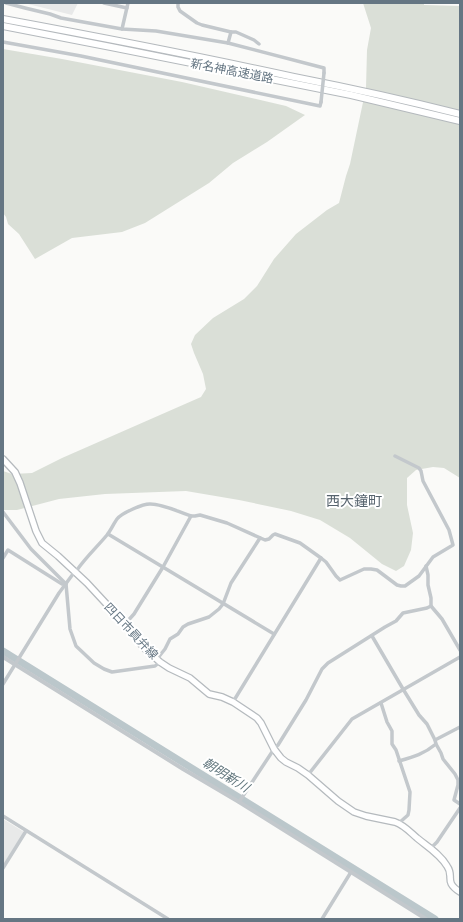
<svg xmlns="http://www.w3.org/2000/svg" width="463" height="922" viewBox="0 0 463 922" font-family="'Archivo Narrow','Noto Sans JP',sans-serif">
	<style>
		.built { fill: #e8e9e9 }
		.green { fill: #dadfd7 }
		.lines { fill: none; stroke-linecap: round; stroke-linejoin: round }
		.river { stroke: #bbc7cb; stroke-width: 7 }
		.primary-casing { stroke: #b5babe; stroke-width: 8 }
		.motorway-casing { stroke: #b4b9bd; stroke-width: 8 }
		.minor { stroke: #c3c8cc; stroke-width: 3.5 }
		.tertiary { stroke: #c3c8cc; stroke-width: 4 }
		.primary { stroke: #fff; stroke-width: 5.5 }
		.motorway { stroke: #fff; stroke-width: 6 }
		.minor-bridge { stroke: #c3c8cc; stroke-width: 3.5 }
		.labels { text-anchor: middle; dominant-baseline: central; stroke-width: 4; stroke-linejoin: round; paint-order: stroke }
		.street-label { font-size: 12px; fill: #657683; stroke: #fff }
		.water-label { font-size: 13px; font-style: italic; fill: #60757c; stroke: #fff }
		.quarter-label { font-size: 14px; fill: #57646e; stroke: #fff }
	</style>
	<rect width="100%" height="100%" fill="#fafaf8"/>
	<g class="built">
		<path d="M24,3h54l-6,12z"/>
		<path d="M3,819l21,13 -21,33z"/>
	</g>
	<g class="green">
		<path d="M363,3h61v2l36,1v472l-16,-10 -11,-1 -17,3 -9,8v27l6,28 -2,17 -7,16 -8,5 -14,-7 -32,-26 -30,-18 -29,-9 -52,-11 -53,-9 -81,3 -46,5 -42,11h-14v-39l9,3 20,-1 30,-15 139,-61 5,-8 -3,-15 -9,-21 -3,-9 4,-9 18,-17 31,-19 13,-13 17,-27 22,-25 31,-24 12,-7 7,-27 4,-12 16,-76 1,-38 4,-22z"/>
		<path d="M3,49l59,10 120,23 104,24 19,9 -38,27 -34,21 -24,20 -64,40 -23,9 -50,6 -37,21 -16,-25 -11,-10 -2,-7 -3,-4z"/>
	</g>
	<g class="lines">
		<path class="river" d="M3,651l432,268"/>
		<defs>
			<path id="primary" d="M3,459l12,13 5,11 16,48 6,12 16,13 29,27 38,41 19,24 16,14 9,6 21,10 19,16 13,3 11,5 24,16 4,5 13,26 7,9 5,4 12,6 10,7 30,26 16,11 12,4 29,6c9,3 15,10 22,16 11,9 23,16 30,28 8,11 -4,15 13,26"/>
			<g id="motorway">
				<path d="M3,19c97,18 195,37 291,58 56,11 111,23 166,37"/>
				<path d="M3,26l108,21 240,48 109,26"/>
			</g>
		</defs>
		<use href="#primary" class="primary-casing"/>
		<use href="#motorway" class="motorway-casing"/>
		<g class="minor">
			<path d="M6,3l19,5 25,6 11,4 61,11 34,2 72,12 3,-11"/>
			<path d="M104,3l23,5"/>
			<path d="M178,3v4l2,4 17,12 5,2 29,7h5l18,8 5,4"/>
			<path d="M122,29l6,-26"/>
			<path d="M3,42l78,14 239,50 1,-4"/>
			<path d="M228,43l96,25v5"/>
			<path d="M3,512l28,37 35,35 4,45 6,17 18,17 10,6 8,3 43,-6 5,-4"/>
			<path d="M108,534l166,100"/>
			<path d="M3,558l5,-8 54,34h4"/>
			<path d="M426,566l2,9v10l3,13v8l11,13 18,31"/>
			<path d="M77,570c9,-13 20,-23 30,-35 4,-5 7,-12 10,-16 5,-6 25,-15 33,-15 14,0 28,8 41,12h4l5,-1 27,8 38,17 4,-1 4,-4 2,-1 25,9 21,15 5,4 10,14 4,4 24,-11h7l6,1 20,15 4,1h4l14,-10 14,-19 20,-12 -4,-15 -26,-49 -2,-10 -2,-3 -24,-12"/>
			<path d="M125,624l9,-10 29,-47 28,-51"/>
			<path d="M372,636l31,53 16,26 8,9 8,16 1,4 5,9 2,6 12,15 3,6v5l-4,15 6,4"/>
			<path d="M157,659l8,-10 5,-10 8,-5 5,-7 5,-3 21,-7 10,-8 4,-5 8,-21 29,-45"/>
			<path d="M3,684l56,-91 14,-19"/>
			<path d="M233,702l88,-144"/>
			<path d="M381,703l6,19 5,9v13l4,6 14,42 -1,18 -1,5 -9,8"/>
			<path d="M435,740l25,-13"/>
			<path d="M399,761c14,-4 25,-7 37,-17"/>
			<path d="M308,775l44,-56 108,-62"/>
			<path d="M239,802l35,-53 4,-4 28,-45 16,-31 6,-6 57,-36 11,-6 7,-8 24,-5 4,-2"/>
			<path d="M3,816l165,103"/>
			<path d="M431,848l6,-6 23,-34"/>
			<path d="M3,868l23,-37"/>
			<path d="M322,919l29,-47"/>
		</g>
		<path class="tertiary" d="M3,657l180,112 56,33 187,117"/>
		<use href="#primary" class="primary"/>
		<use href="#motorway" class="motorway"/>
		<path class="minor-bridge" d="M321,102l3,-29"/>
	</g>
	<g class="labels">
		<g class="street-label">
			<text transform="translate(232 71) rotate(11)">新名神高速道路</text>
			<text transform="translate(131 631) rotate(47)">四日市員弁線</text>
		</g>
		<g class="water-label">
			<text transform="translate(226 775) rotate(32)">朝明新川</text>
		</g>
		<g class="quarter-label">
			<text x="354" y="501">西大鐘町</text>
		</g>
	</g>
	<rect width="463" height="922" fill="none" stroke="#657683" stroke-width="8"/>
</svg>
